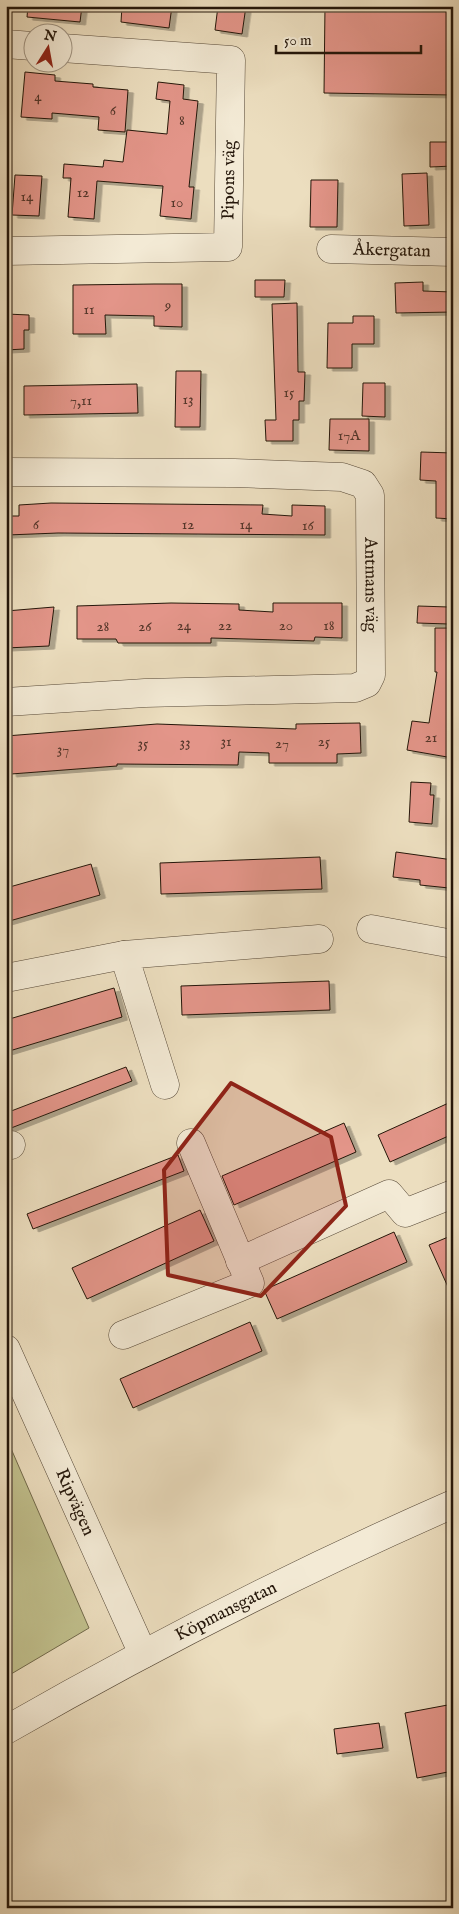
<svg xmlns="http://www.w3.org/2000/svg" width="459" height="1914" viewBox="0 0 459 1914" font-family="'IM FELL English',serif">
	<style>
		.green { fill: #c0bf8c; stroke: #726a4b }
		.building { fill: #e39589; stroke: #24160a; filter: url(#shadow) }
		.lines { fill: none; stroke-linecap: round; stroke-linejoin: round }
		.minor-casing { stroke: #564837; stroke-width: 29 }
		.minor { stroke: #f3ead5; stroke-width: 28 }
		.marked { fill: #8f2418; fill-opacity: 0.2; stroke: #8f2418; stroke-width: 4; stroke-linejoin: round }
		.labels { text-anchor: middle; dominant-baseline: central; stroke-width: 4; stroke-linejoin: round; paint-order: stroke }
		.number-label { font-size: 15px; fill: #54362a }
		.street-label { font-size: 18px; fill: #24160a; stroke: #f3ead5 }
	</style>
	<defs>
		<filter id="shadow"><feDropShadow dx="5.5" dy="3" stdDeviation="0" flood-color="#0004"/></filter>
	</defs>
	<rect width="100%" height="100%" fill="#ecdebf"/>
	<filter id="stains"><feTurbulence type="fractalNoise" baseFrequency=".004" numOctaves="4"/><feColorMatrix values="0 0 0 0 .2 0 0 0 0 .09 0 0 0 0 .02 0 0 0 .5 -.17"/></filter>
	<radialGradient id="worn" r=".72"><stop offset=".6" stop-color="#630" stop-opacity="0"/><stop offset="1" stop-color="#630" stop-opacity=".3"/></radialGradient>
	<path class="green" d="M6,1437l83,191 -83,49z"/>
	<g class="building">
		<path d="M28,6h54l-2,16 -53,-5z"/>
		<path d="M122,6h50l-3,22 -48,-6z"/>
		<path d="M218,6h28l-4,28 -27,-4z"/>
		<path d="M325,6h128v89l-129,-2z"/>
		<path d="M25,72l30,3v6l38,3v3l35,3 -3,42 -27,-2 1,-13 -47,-4v6l-31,-2z"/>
		<path d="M158,82l26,3 -1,14 15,2 -9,86h5l-3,32 -31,-3 3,-30 -66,-5 -3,38 -26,-2 3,-39h-8l1,-14 39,3 1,-7 19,2 4,-32 40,4 3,-33 -14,-2z"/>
		<path d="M430,142h23v24l-23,1z"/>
		<path d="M427,173l2,52 -25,1 -2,-52z"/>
		<path d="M15,175l27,1 -3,40 -27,-1z"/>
		<path d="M311,180h27l-1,47h-27z"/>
		<path d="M255,280h30l-1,17h-29z"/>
		<path d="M423,282v9l30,1v20l-57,1 -1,-30z"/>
		<path d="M154,284h28v43l-28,-1v-10l-49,-1 1,19h-33v-49z"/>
		<path d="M297,303l1,69h7l-1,29h-5v19h-6v21h-27l-1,-21h11l-4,-116z"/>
		<path d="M6,314l23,1v15h-5v19l-18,1z"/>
		<path d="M353,316h21v28h-22v24h-25l1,-45h25z"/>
		<path d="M176,371h25l-1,56h-25z"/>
		<path d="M363,383h22v34l-23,-1z"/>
		<path d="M137,384l1,29 -114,2v-29z"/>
		<path d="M330,419h39v32l-40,-1z"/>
		<path d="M421,452l32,1v66l-17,-1v-37l-16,-1z"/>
		<path d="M51,503l212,2 -1,9 30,2v-11l33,1v29l-267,-2 -51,2v-19h12v-11z"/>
		<path d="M171,603l68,1v6l34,2v-9h69v35l-27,-1 -1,4 -103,-3v5h-93l-2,-4h-39v-33z"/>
		<path d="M418,606l31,1v17l-32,-1z"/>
		<path d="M54,607l-5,39 -43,2v-37z"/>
		<path d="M435,628h18v130l-46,-8 5,-29 17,2 8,-51h-2z"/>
		<path d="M360,723l1,30 -24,1v9h-68v-10l-30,-1 -1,13 -121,-1v2l-106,8 -1,-9h-4v-29l151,-12 139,5v-5z"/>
		<path d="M411,782l20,1 -1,12h4l-2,29 -23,-2z"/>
		<path d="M396,852l57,8 -4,28 -29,-3v-5l-27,-3z"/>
		<path d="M320,857l2,32 -161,5 -1,-31z"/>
		<path d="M91,864l9,31 -94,27v-34z"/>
		<path d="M329,981l1,29 -148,5 -1,-29z"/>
		<path d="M114,988l8,29 -116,35v-32z"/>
		<path d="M126,1067l6,14 -126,49v-17z"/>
		<path d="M453,1101v33l-63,28 -12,-27z"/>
		<path d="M344,1123l12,29 -122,53 -12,-29z"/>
		<path d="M178,1155l6,16 -151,58 -6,-15z"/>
		<path d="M200,1210l14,31 -127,58 -15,-31z"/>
		<path d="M394,1232l13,30 -130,57 -13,-29z"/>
		<path d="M453,1235v63l-24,-53z"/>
		<path d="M250,1322l12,29 -129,57 -13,-29z"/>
		<path d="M453,1704v67l-36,7 -12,-65z"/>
		<path d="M379,1723l4,25 -46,6 -3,-25z"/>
	</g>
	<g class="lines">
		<defs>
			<g id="minor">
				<path d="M6,44l26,2"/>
				<path id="s1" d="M331,249l122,3"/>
				<path id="s2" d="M6,251l222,-4 3,-187 -169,-12"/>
				<path id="s3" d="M6,472l228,1 108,4 21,7 7,11 1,180 -4,8 -12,5 -210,5 -139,9"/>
				<path d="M371,929l82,15"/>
				<path d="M6,978l118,-23"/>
				<path d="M165,1085l-41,-130 195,-16"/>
				<path d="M6,1146l5,-1"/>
				<path d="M240,1261l149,-67 16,19 48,-19"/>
				<path d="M123,1335l127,-52 -59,-140"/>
				<path id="s4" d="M6,1349l137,305"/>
				<path id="s5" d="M6,1730c145,-83 294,-159 447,-226"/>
			</g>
		</defs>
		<use href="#minor" class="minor-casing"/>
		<use href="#minor" class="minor"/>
	</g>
	<path class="marked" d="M231,1083l100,54 15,69 -85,90 -93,-21 -4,-105z"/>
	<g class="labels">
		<g class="number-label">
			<text x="38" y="96">4</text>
			<text x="113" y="110">6</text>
			<text x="182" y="120">8</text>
			<text x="83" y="192">12</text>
			<text x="27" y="196">14</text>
			<text x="177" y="202">10</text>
			<text x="168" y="305">9</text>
			<text x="89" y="309">11</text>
			<text x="289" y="392">15</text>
			<text x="188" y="399">13</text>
			<text x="81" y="400">7,11</text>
			<text x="349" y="435">17A</text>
			<text x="36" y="524">6</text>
			<text x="188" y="524">12</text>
			<text x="246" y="524">14</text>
			<text x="308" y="525">16</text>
			<text x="184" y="625">24</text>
			<text x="225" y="625">22</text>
			<text x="286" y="625">20</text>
			<text x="329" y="625">18</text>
			<text x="103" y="626">28</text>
			<text x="145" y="626">26</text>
			<text x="431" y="737">21</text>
			<text x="226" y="741">31</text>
			<text x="324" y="741">25</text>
			<text x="185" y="742">33</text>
			<text x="143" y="743">35</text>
			<text x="282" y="743">27</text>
			<text x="63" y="749">37</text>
		</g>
		<g class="street-label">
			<text stroke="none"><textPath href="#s2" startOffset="289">Pipons väg</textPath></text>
			<text stroke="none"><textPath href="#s1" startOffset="61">Åkergatan</textPath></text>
			<text stroke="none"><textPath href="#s3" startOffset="461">Antmans väg</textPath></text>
			<text stroke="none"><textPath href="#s4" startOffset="168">Ripvägen</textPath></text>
			<text stroke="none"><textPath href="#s5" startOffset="250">Köpmansgatan</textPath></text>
		</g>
	</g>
	<rect width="459" height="1914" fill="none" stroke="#ecdebf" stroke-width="25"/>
	<rect x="8" y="8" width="444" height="1899" fill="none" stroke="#24160a" stroke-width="2.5"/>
	<rect x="12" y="12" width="434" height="1889" fill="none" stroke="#24160a"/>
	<g transform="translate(48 48) rotate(11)"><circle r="24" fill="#f3ead5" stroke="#a09584"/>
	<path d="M0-4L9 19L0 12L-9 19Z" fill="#8f2418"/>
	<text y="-8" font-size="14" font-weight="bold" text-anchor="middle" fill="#24160a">N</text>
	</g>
	<path d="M276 45v8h145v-8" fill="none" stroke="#24160a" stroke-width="2.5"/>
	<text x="284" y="45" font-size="15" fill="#24160a" stroke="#f3ead5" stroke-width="4" paint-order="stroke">50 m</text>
	<rect width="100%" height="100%" filter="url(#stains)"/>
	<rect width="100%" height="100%" fill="url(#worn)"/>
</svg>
